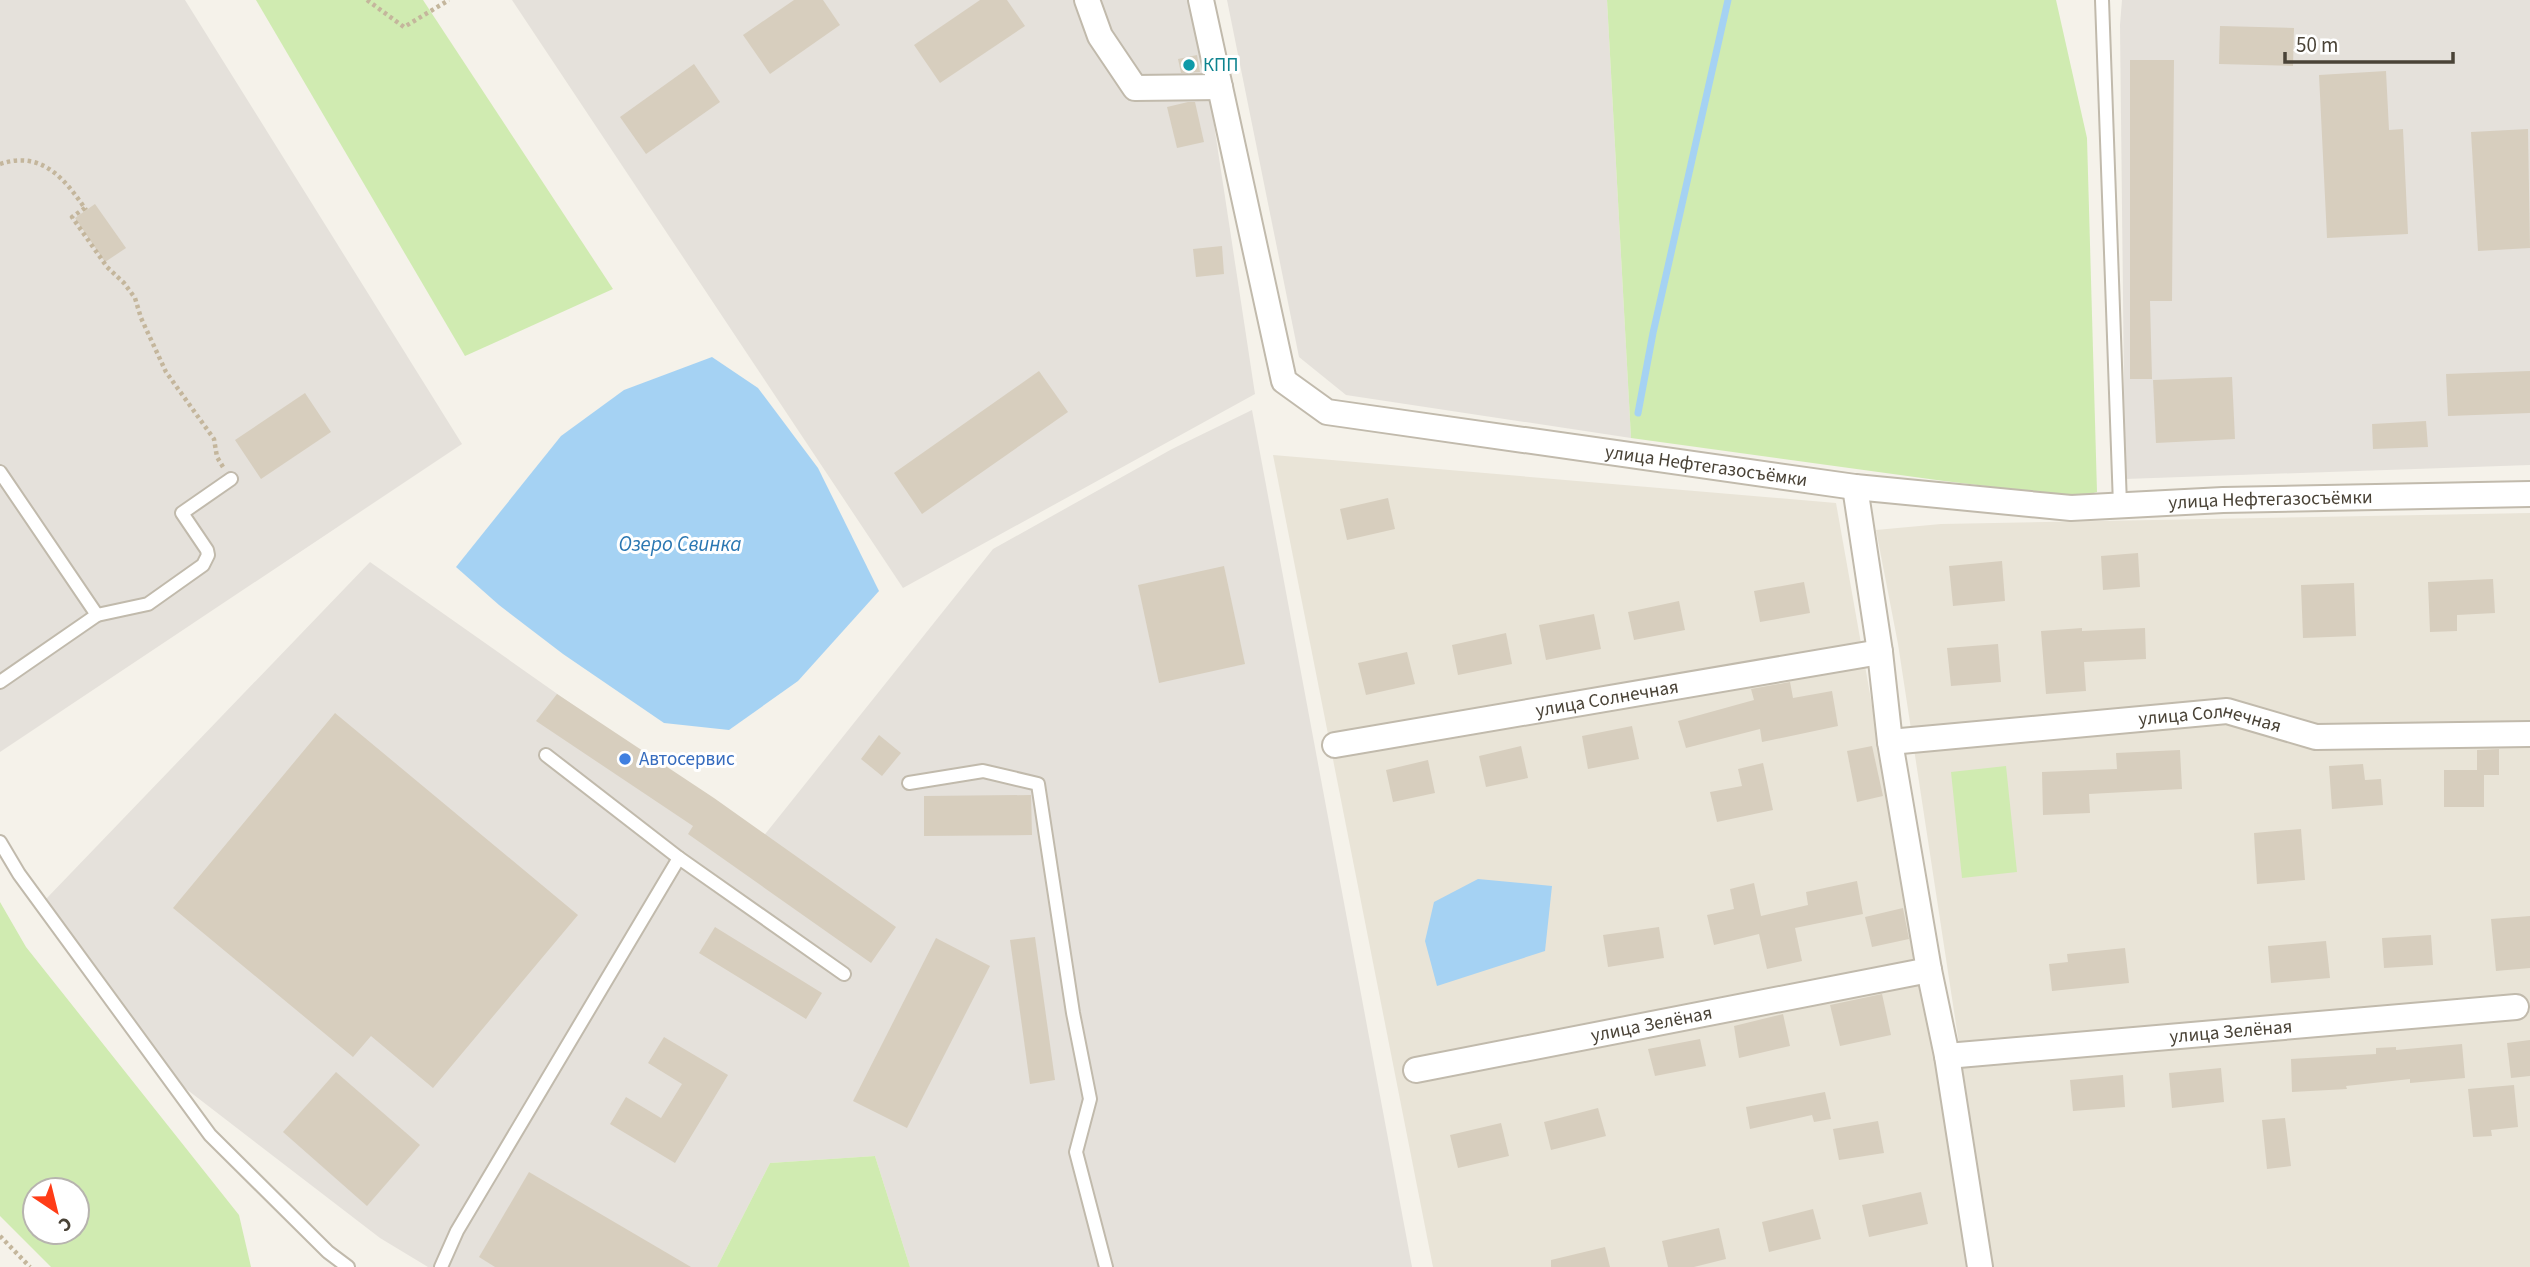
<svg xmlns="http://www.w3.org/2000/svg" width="2530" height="1267" viewBox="0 0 2530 1267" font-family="'Source Sans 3',sans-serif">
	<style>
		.residential { fill: #e9e4d7 }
		.industrial { fill: #e5e1db }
		.green { fill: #d0ebb1; fill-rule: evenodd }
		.water { fill: #a5d2f3 }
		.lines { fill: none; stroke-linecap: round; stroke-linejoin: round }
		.stream { stroke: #a5d2f3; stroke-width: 7 }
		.building { fill: #d7cebe }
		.service-casing { stroke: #c1baac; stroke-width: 16 }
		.minor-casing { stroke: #c1baac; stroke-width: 28 }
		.path { stroke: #c4b69c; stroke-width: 4.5; stroke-dasharray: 3.5 3.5; stroke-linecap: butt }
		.service { stroke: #fff; stroke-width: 12 }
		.minor { stroke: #fff; stroke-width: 24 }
		.culture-dot { fill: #0f9aa8; stroke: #fff; stroke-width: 2.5 }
		.shop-dot { fill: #3f7fe0; stroke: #fff; stroke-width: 2.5 }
		.labels { text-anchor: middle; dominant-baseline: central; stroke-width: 6; stroke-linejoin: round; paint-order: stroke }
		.culture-label { font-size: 19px; fill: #0d838f; stroke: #fff; text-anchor: start }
		.street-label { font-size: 19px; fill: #4a4337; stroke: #fff }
		.shop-label { font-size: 19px; fill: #366cbe; stroke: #fff; text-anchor: start }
		.water-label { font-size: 21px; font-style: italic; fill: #2a77b2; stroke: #fff }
	</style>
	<rect width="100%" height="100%" fill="#f5f2ea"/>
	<g class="residential">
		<path d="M1273,455l563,48 136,764h-539z"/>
		<path d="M2530,513v754h-537l-95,-623 -22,-114 65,-6z"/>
	</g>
	<g class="industrial">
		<path d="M0,0h185l277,444 -462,308z"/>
		<path d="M512,0h683l60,394 -352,194z"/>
		<path d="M1227,0h380l24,438 -285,-43 -47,-38z"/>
		<path d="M2122,0h408v465l-405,14 -5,-454z"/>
		<path d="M1252,410l160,857h-502l-35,-111 -105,7 -53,104h-289l-48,-29 -199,-153 -135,-186 324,-337 392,276 231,-289 179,-100z"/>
	</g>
	<g class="green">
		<path d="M256,0h167l190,289 -148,67z"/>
		<path d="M1607,0h449l31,138 10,354 -18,5 -135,-16 -313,-43z"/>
		<path d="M2006,766l11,106 -55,6 -11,-106z"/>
		<path d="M0,902l26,45 213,268 12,52h-200l-51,-51zM35,1190h42v42h-42z"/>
		<path d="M875,1156l35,111h-193l53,-104z"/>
	</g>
	<g class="water">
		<path d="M712,357l46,31 60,80 61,123 -81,90 -69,49 -65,-7 -101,-69 -64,-49 -43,-38 105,-131 63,-46z"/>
		<path d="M1478,879l74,7 -7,65 -108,35 -12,-45 9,-39z"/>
	</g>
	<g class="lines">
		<path class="stream" d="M1638,413l15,-80 75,-333"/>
	</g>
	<g class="building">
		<path d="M794,0h29l17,25 -70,49 -27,-39z"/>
		<path d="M980,0h27l18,26 -85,57 -26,-38z"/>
		<path d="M2220,26l74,2 -1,38 -74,-2z"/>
		<path d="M1197,55l3,17 -19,1 -3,-14z"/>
		<path d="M2130,60h44l-2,241h-22l2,78h-22z"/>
		<path d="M694,64l26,38 -74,52 -26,-37z"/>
		<path d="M2386,71l3,59 14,-1 5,105 -81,4 -8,-163z"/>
		<path d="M1188,102h7l9,40 -27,6 -10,-41z"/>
		<path d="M2528,129l2,119 -52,3 -7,-119z"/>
		<path d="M95,204l31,44 -21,14 -30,-44z"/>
		<path d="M1222,246l2,28 -28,3 -3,-28z"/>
		<path d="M1039,371l29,41 -146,102 -28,-41z"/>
		<path d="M2530,371v42l-82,3 -2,-42z"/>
		<path d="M2232,377l3,62 -79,4 -3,-63z"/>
		<path d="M305,393l26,39 -70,47 -26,-39z"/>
		<path d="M2426,421l2,26 -55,2 -1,-25z"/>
		<path d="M1388,498l7,31 -48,11 -7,-31z"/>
		<path d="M2138,553l2,34 -37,3 -2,-34z"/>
		<path d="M2002,561l3,40 -52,5 -4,-40z"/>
		<path d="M1224,566l21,98 -86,19 -21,-98z"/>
		<path d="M2493,579l2,34 -38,2v16l-27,1 -2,-50z"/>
		<path d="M1804,582l6,31 -50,9 -6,-31z"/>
		<path d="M2354,583l2,53 -53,2 -2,-53z"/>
		<path d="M1679,601l6,29 -51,10 -6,-28z"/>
		<path d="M1594,614l7,35 -55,11 -7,-35z"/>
		<path d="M2082,628v3l63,-3 1,31 -62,3 2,29 -40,3 -5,-63z"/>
		<path d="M1506,633l6,31 -54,11 -6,-30z"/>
		<path d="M1998,644l3,38 -50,4 -4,-38z"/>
		<path d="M1407,652l8,32 -49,11 -8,-32z"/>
		<path d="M1790,682l3,16 39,-7 6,35 -76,16 -2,-13 -74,19 -8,-27 76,-21 -3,-11z"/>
		<path d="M557,694l157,104 182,129 -25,36 -183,-129 5,-8 -157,-105z"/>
		<path d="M335,713l243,202 -145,173 -62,-52 -18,21 -180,-149z"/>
		<path d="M1632,726l7,33 -51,10 -6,-33z"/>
		<path d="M879,735l22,18 -19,23 -21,-17z"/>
		<path d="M1521,746l7,32 -42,9 -7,-31z"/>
		<path d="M1872,746l11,50 -26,6 -10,-51z"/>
		<path d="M2499,749v26h-15v32h-40v-37h33v-20z"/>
		<path d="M2180,750l2,39 -93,5 1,19 -47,2 -1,-43 75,-3 -1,-16z"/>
		<path d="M1428,760l7,33 -42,9 -7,-32z"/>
		<path d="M1763,763l10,47 -56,12 -7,-30 32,-6 -4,-17z"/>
		<path d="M2363,764l2,16 16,-1 2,26 -51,4 -3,-43z"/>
		<path d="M1031,795l1,40 -108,1v-40z"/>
		<path d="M2301,829l4,51 -48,4 -3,-51z"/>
		<path d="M1857,881l6,33 -68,14 7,33 -35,8 -8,-35 -45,11 -7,-30 27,-6 -4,-20 24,-6 7,33 47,-11 -2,-13z"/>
		<path d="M1903,908l6,31 -37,8 -7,-30z"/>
		<path d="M2530,916v52l-34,3 -5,-52z"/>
		<path d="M715,927l107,66 -16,26 -107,-66z"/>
		<path d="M1659,927l5,31 -56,9 -5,-32z"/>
		<path d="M2431,935l2,30 -49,3 -2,-30z"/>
		<path d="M1035,937l20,143 -25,4 -20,-144z"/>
		<path d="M936,938l54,28 -83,162 -54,-27z"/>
		<path d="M2326,941l4,37 -59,5 -3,-37z"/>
		<path d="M2125,948l4,35 -77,8 -3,-27 19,-2 -1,-8z"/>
		<path d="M1882,994l9,41 -51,11 -10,-41z"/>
		<path d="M1783,1014l7,32 -51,12 -5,-32z"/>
		<path d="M664,1037l64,38 -53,88 -65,-39 16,-27 35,21 21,-34 -34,-21z"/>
		<path d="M1700,1039l6,27 -51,10 -7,-27z"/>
		<path d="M2530,1040v36l-19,2 -4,-35z"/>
		<path d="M2462,1044l3,34 -55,5v-4l-64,7 1,3 -55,3 -1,-33 85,-5v-6l20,-1v3z"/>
		<path d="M2221,1068l3,34 -52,6 -3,-35z"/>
		<path d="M336,1072l84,73 -53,61 -84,-74z"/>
		<path d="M2123,1075l2,32 -52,4 -3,-31z"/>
		<path d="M2514,1085l4,42 -27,3 1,6 -19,1 -5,-48z"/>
		<path d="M1825,1092l6,27 -17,3 -2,-7 -62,14 -4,-22z"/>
		<path d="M1598,1108l8,28 -55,14 -7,-28z"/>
		<path d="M2285,1118l6,48 -24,3 -5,-49z"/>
		<path d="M1878,1121l6,32 -45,7 -6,-31z"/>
		<path d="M1501,1123l8,33 -51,12 -8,-33z"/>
		<path d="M529,1172l162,95h-196l-16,-10z"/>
		<path d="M1921,1192l7,32 -59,13 -7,-32z"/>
		<path d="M1813,1209l8,30 -52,13 -7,-30z"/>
		<path d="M1719,1228l7,31 -32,8h-26l-6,-26z"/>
		<path d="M1605,1247l5,20h-59v-7z"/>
	</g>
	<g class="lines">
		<defs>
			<g id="service">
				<path d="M2102,0l18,505"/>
				<path d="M0,472l97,143 -97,67"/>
				<path d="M97,615l51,-11 55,-39 5,-10 -1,-5 -25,-37 49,-34"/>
				<path d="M546,755l133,103"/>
				<path d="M909,783l74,-12 55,13 35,229 17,86 -14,53 30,115"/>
				<path d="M0,842l19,32 191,261 118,117 20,15"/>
				<path d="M441,1267l16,-36 222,-373 165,116"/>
			</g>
			<g id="minor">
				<path d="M1087,0l13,36 35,52 85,-1"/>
				<path id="s1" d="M1201,0l83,381 43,31 528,75 216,21 152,-8 307,-6"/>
				<path d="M1855,487l25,165 10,90 39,228 18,86 33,211"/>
				<path id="s2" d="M1890,742l337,-31 89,26 214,-3"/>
				<path id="s3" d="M1335,745l545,-93"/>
				<path id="s4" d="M1947,1056l569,-49"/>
				<path id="s5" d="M1416,1070l513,-100"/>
			</g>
		</defs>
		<use href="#service" class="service-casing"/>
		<use href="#minor" class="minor-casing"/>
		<g class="path">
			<path d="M367,0l37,27 45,-27"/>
			<path d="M0,164c42,-14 65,15 86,46"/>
			<path d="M85,208l-13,9 35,50 17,16 11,15 6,20 25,54 48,67 3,18 6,10"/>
			<path d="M0,1236l30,31"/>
		</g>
		<use href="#service" class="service"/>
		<use href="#minor" class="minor"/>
	</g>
	<circle class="culture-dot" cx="1189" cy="65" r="7"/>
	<circle class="shop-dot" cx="625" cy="759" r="7"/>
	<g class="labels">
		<g class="culture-label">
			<text x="1203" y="65">КПП</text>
		</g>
		<g class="street-label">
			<text stroke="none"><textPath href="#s1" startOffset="826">улица Нефтегазосъёмки</textPath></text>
			<text stroke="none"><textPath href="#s1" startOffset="1393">улица Нефтегазосъёмки</textPath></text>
			<text stroke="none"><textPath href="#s3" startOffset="276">улица Солнечная</textPath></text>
			<text stroke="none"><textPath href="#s2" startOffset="322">улица Солнечная</textPath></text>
			<text stroke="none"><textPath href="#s5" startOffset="240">улица Зелёная</textPath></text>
			<text stroke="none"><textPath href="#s4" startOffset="285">улица Зелёная</textPath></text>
		</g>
		<g class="shop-label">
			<text x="639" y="759">Автосервис</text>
		</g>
		<g class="water-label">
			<text x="680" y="544">Озеро Свинка</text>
		</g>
	</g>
	<g transform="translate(56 1211) rotate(145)"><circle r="33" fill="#ffffff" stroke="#b7b4af" stroke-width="2"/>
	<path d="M0-5L12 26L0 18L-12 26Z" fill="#ff3c17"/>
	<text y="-10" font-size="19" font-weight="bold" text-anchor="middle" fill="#4a4337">С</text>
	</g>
	<path d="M2285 52v10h168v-10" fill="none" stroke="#4a4337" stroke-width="3.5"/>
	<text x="2296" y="52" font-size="21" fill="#4a4337" stroke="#ffffff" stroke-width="5" paint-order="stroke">50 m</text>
</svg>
